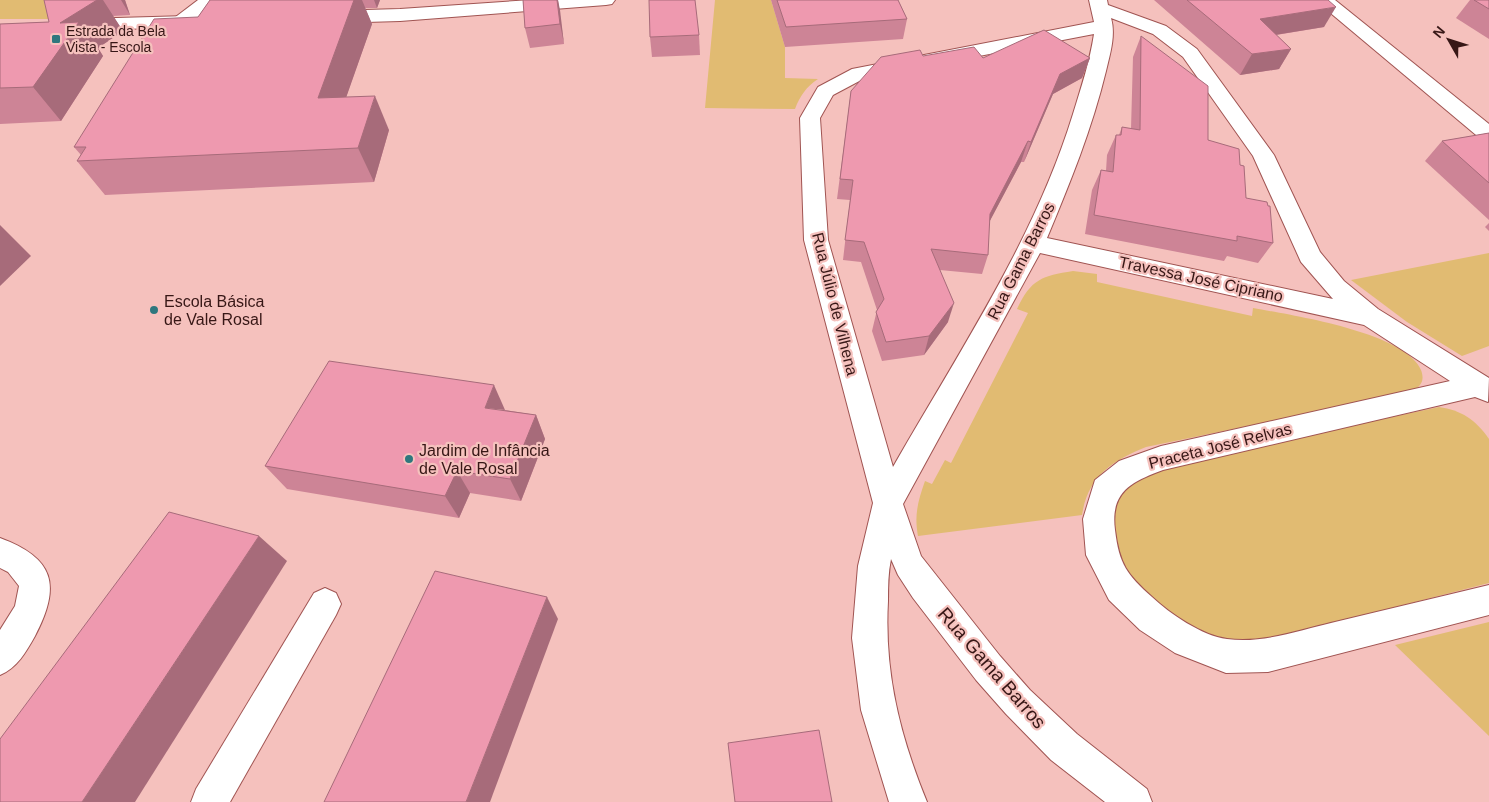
<svg xmlns="http://www.w3.org/2000/svg" width="1489" height="802" viewBox="0 0 1489 802" font-family="Helvetica,sans-serif">
	<style>
		.green { fill: #e1bb72 }
		.lines { fill: none; stroke-linecap: round; stroke-linejoin: round }
		.minor-casing { stroke: #a05452; stroke-width: 2 }
		.tertiary-casing { stroke: #a05452; stroke-width: 2 }
		.minor { fill: #fff; fill-rule: evenodd }
		.tertiary { fill: #fff; fill-rule: evenodd }
		.wall { fill: #cd8496 }
		.shaded-wall { fill: #a76b7a }
		.building { fill: #ee99af; stroke: #a76b7a }
		.poi-dot { fill: #2e777e; stroke: #f5c1bd; stroke-width: 2 }
		.labels { text-anchor: middle; dominant-baseline: central; stroke-width: 4.5; stroke-linejoin: round; paint-order: stroke }
		.far-poi-label { font-size: 14px; fill: #371716; stroke: #f5c1bd; text-anchor: start }
		.street-label { font-size: 16px; fill: #371716; stroke: #f5c1bd }
		.poi-label { font-size: 16px; fill: #371716; stroke: #f5c1bd; text-anchor: start }
		.near-street-label { font-size: 19px; fill: #371716; stroke: #f5c1bd }
	</style>
	<rect width="100%" height="100%" fill="#f5c1bd"/>
	<g class="green">
		<path d="M0,0h47l4,16 -3,3h-48z"/>
		<path d="M715,0h56l14,47v31l33,1c-12,8 -18,17 -23,30l-90,-1z"/>
		<path d="M1489,253v93l-27,10 -55,-34 -56,-42z"/>
		<path d="M1073,271l24,3v8l155,34 1,-8c37,7 152,24 168,62 4,11 0,16 -9,22l-266,55c-34,14 -58,29 -64,68l-164,21c-4,-21 0,-35 7,-55l7,3 13,-24 6,3 77,-150 -11,-4c14,-30 25,-33 56,-38z"/>
		<path d="M1439,407c22,3 37,13 50,32v144l-237,61 -35,-2 -33,-12 -67,-62 -5,-70 41,-30z"/>
		<path d="M1489,622v114l-94,-91z"/>
	</g>
	<g class="lines">
		<defs>
			<g id="minor">
				<path d="M198,0h20l-31,27h-14l-2,-4 2,-4z"/>
				<path d="M1089,0h18l1,5 58,21 31,23 77,106 46,97 24,29 34,28 111,69 -1,24 -13,-5 -312,73c-32,12 -53,22 -48,60 4,34 12,45 37,67 17,16 50,39 75,42 36,5 73,-9 108,-17 51,-12 103,-25 154,-37v30l-221,57 -42,1 -51,-20 -35,-23 -31,-30 -23,-45 -3,-36 12,-39 24,-19 42,-15 289,-65 -86,-56 -324,-72 -137,251 18,52 79,100 30,34 47,44 70,55 5,13h-47l-54,-42 -45,-46 -30,-34 -63,-82 -15,-23 -7,-16c-3,14 -3,28 -3,42 -4,72 12,135 39,201h-38l-28,-92 -9,-72 6,-72 15,-63 -69,-263 -4,-122 18,-31 34,-18 242,-47zM1111,18l42,16 30,23 70,99 48,106 32,37 -286,-61c23,-55 45,-109 59,-167 4,-17 10,-36 5,-53zM1094,34c-4,27 -13,54 -21,80 -39,127 -115,239 -180,353l-65,-227 -8,-122 13,-23 32,-17z"/>
				<path d="M1315,0h20l154,124v18l-7,-2z"/>
				<path d="M0,538c54,20 62,47 35,98 -9,16 -18,32 -35,39v-45l15,-24 4,-20 -11,-14 -8,-4z"/>
				<path d="M325,588l11,5 5,11 -5,11 -106,187h-39l5,-13 118,-196z"/>
			</g>
			<g id="tertiary">
				<path d="M531,0h84l-3,4 -6,1 -206,16 -69,2 -7,-2 -2,-4 2,-4 7,-2 69,-2z"/>
				<path d="M188,16l7,2 2,4 -2,4 -114,5 -7,-2 -2,-4 2,-4 7,-2z"/>
			</g>
		</defs>
		<use href="#minor" class="minor-casing"/>
		<use href="#tertiary" class="tertiary-casing"/>
		<use href="#minor" class="minor"/>
		<use href="#tertiary" class="tertiary"/>
	</g>
	<g class="wall">
		<path d="M44,0h81l5,15 -17,1 10,15 -25,17 5,8 -42,65 -61,3v-100l49,-2z"/>
		<path d="M210,0h170l-3,8h-12l7,16 -26,73 43,33 -15,52 -269,13 -28,-34 4,-6 -7,-8 124,-130z"/>
		<path d="M523,0h35l6,44 -34,4 -5,-20z"/>
		<path d="M771,0h127l9,19 -4,20 -118,8z"/>
		<path d="M1154,0h174l-4,27 -48,8 15,14 -12,20 -39,6z"/>
		<path d="M1470,0h19v39l-33,-21z"/>
		<path d="M699,35l1,20 -48,2 -2,-20z"/>
		<path d="M1141,36l67,104 32,25 6,33 27,45 -15,20 -31,-7 -3,5 -139,-27 7,-44 9,-20 5,1 1,-16 9,-20h3l3,-8 9,2 2,-72z"/>
		<path d="M923,56l60,2h107l-8,20 -29,16 -29,68h-3l-32,60 -1,33 -6,19 -42,-4 8,52 -24,33 -42,6 -10,-30 5,-21 -16,-48 -18,-2 7,-60 -13,-1 14,-108z"/>
		<path d="M1489,133v87l-64,-59 17,-20z"/>
		<path d="M1489,223v8l-4,-4z"/>
		<path d="M505,410l31,5 9,24 -24,62 -51,-8 -11,25 -172,-29 -22,-23z"/>
	</g>
	<g class="shaded-wall">
		<path d="M97,0h6l20,31 -25,17 5,8 -42,65 -28,-34 27,-64z"/>
		<path d="M121,0h4l5,15z"/>
		<path d="M354,0h8l10,24 -38,108 -16,-34z"/>
		<path d="M374,0h6l-3,8z"/>
		<path d="M557,0h1l2,10 4,34 -4,-20z"/>
		<path d="M1336,7l-12,20 -75,12 11,-20z"/>
		<path d="M1291,49l-12,20 -39,6 12,-21z"/>
		<path d="M1090,58l-8,20 -29,16 -29,68 7,-20 29,-68z"/>
		<path d="M375,96l14,34 -15,52 -16,-34z"/>
		<path d="M1028,141l-7,21 -38,72 7,-20z"/>
		<path d="M0,225l31,31 -31,30z"/>
		<path d="M954,303l-6,19 -24,33 5,-19z"/>
		<path d="M494,385l11,25 -20,-2z"/>
		<path d="M536,415l9,24 -24,62 -11,-22z"/>
		<path d="M457,471l13,22 -11,25 -14,-22z"/>
		<path d="M259,536l28,25 -152,241h-53z"/>
		<path d="M547,597l11,22 -68,183h-24z"/>
	</g>
	<g class="building">
		<path d="M44,0h53l-37,23 19,-1 -46,65 -33,1v-64l49,-2z"/>
		<path d="M210,0h144l-36,98 57,-2 -17,52 -281,13 9,-14h-12l80,-128 44,-2z"/>
		<path d="M523,0h34l3,24 -35,4z"/>
		<path d="M649,0h46l4,35 -49,2z"/>
		<path d="M777,0h121l9,19 -121,8z"/>
		<path d="M1187,0h141l8,7 -76,12 31,30 -39,5z"/>
		<path d="M1474,0h15v9z"/>
		<path d="M1044,30l46,28 -30,16 -29,68 -3,-1 -38,73 -2,41 -57,-6 23,54 -25,33 -43,6 -10,-30 8,-13 -20,-57 -19,-2 8,-60 -13,-1 11,-88 30,-34 39,-7 3,6 51,-9 9,11z"/>
		<path d="M1141,36l67,50v54l31,9 1,16 4,1 2,32 21,4 1,4h2l3,37 -36,-7v5l-143,-26 7,-45 12,2 3,-37h5l1,-8 18,3z"/>
		<path d="M1489,133v50l-47,-42z"/>
		<path d="M329,361l165,24 -9,23 51,7 -26,64 -53,-8 -12,25 -180,-30z"/>
		<path d="M169,512l90,24 -177,266h-82v-63z"/>
		<path d="M435,571l112,26 -81,205h-142z"/>
		<path d="M819,730l13,72h-97l-7,-59z"/>
	</g>
	<g class="poi-dot">
		<rect x="51" y="34" width="10" height="10" rx="2.5"/>
		<circle cx="154" cy="310" r="5"/>
		<circle cx="409" cy="459" r="5"/>
	</g>
	<g class="labels">
		<g class="far-poi-label">
			<text x="66" y="31">Estrada da Bela<tspan x="66" dy="16">Vista - Escola</tspan></text>
		</g>
		<g class="street-label">
			<text transform="translate(1021 261) rotate(-63)">Rua Gama Barros</text>
			<text transform="translate(1201 279) rotate(12)">Travessa José Cipriano</text>
			<text transform="translate(835 304) rotate(76)">Rua Júlio de Vilhena</text>
			<text transform="translate(1220 446) rotate(-14)">Praceta José Relvas</text>
		</g>
		<g class="poi-label">
			<text x="164" y="301">Escola Básica<tspan x="164" dy="18">de Vale Rosal</tspan></text>
			<text x="419" y="450">Jardim de Infância<tspan x="419" dy="18">de Vale Rosal</tspan></text>
		</g>
		<g class="near-street-label">
			<text transform="translate(992 668) rotate(49)">Rua Gama Barros</text>
		</g>
	</g>
	<g transform="translate(1449 40) rotate(309)" stroke="#f5c1bd" stroke-width="4" paint-order="stroke">
	<path d="M0-4L9 19L0 12L-9 19Z" fill="#371716"/>
	<text y="-8" font-size="14" font-weight="bold" text-anchor="middle" fill="#371716">N</text>
	</g>
</svg>
